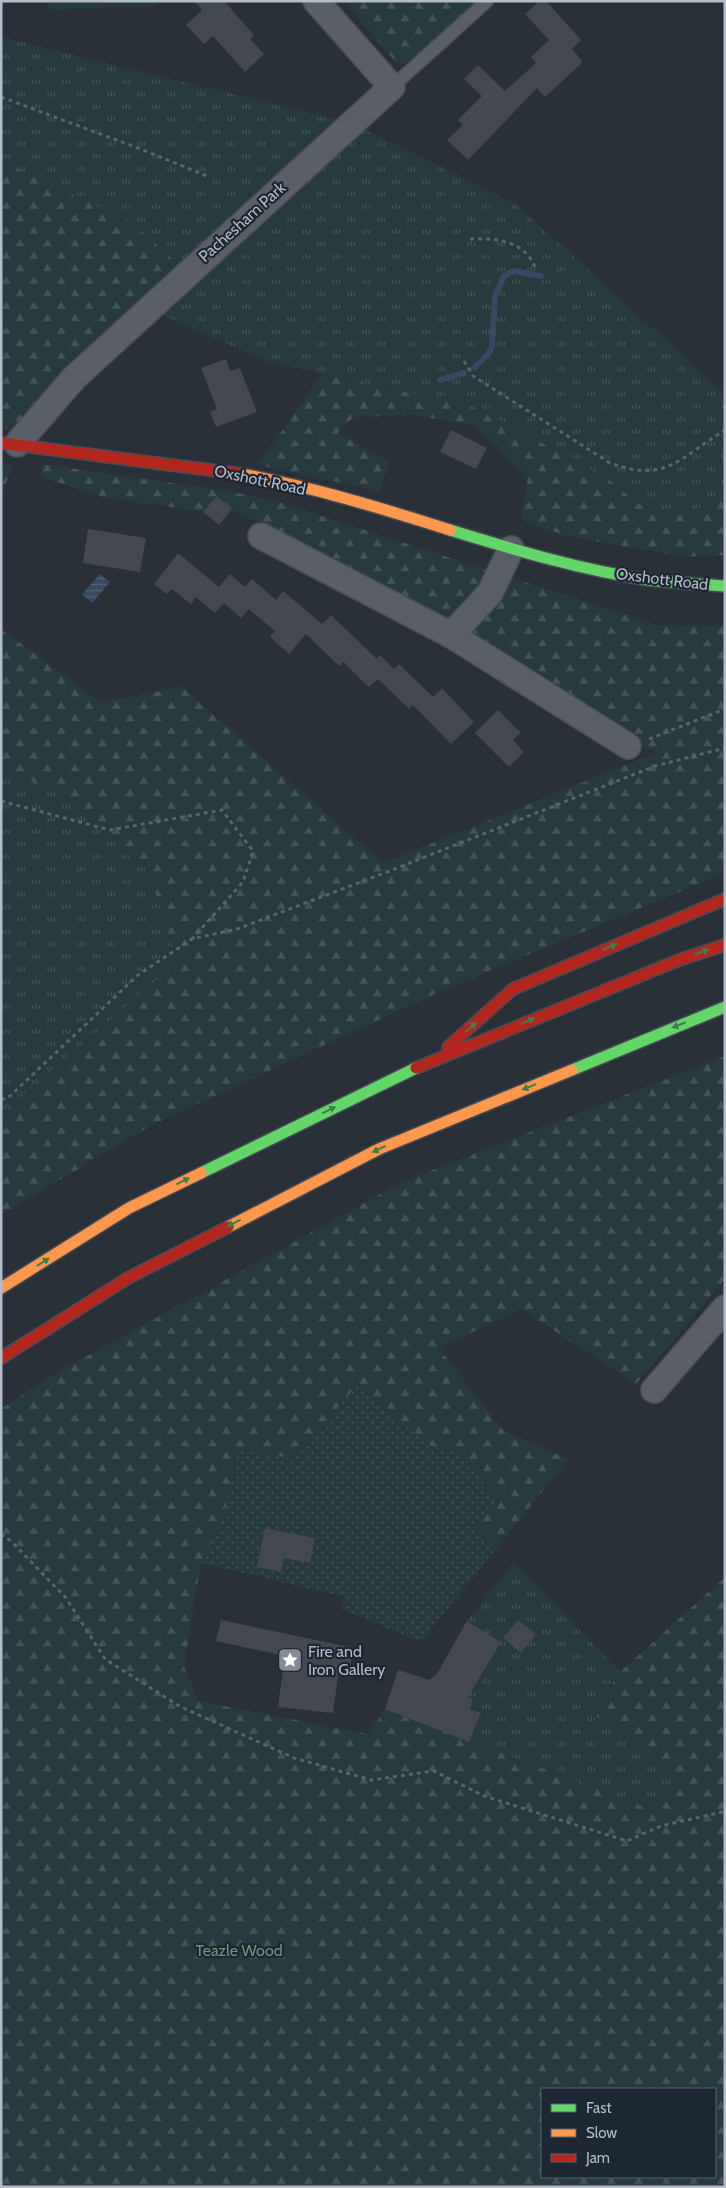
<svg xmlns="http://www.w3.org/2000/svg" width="726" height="2188" viewBox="0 0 726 2188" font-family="Cabin,sans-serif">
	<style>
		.grass { fill: url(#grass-tufts) }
		.forest { fill: url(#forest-firs); fill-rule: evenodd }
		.garden { fill: url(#garden-dots) }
		.pitch { fill: #273a3e }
		.water { fill: url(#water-rules) }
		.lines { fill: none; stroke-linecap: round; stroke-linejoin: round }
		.stream { stroke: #384963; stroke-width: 6 }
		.building { fill: #444950 }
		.lane-casing { stroke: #484c53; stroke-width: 15 }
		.street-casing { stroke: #484c53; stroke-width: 28 }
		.fast-casing { stroke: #484c55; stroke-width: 14 }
		.slow-casing { stroke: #484c55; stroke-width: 14 }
		.jam-casing { stroke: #484c55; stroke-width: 14 }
		.path { stroke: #5d636a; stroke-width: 3; stroke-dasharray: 4 4; stroke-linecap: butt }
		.lane { stroke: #5a5e66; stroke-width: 12 }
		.street { stroke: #5a5e66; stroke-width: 25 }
		.fast { stroke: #63d668; stroke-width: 11 }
		.slow { stroke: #ff974d; stroke-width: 11 }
		.jam { stroke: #b3261e; stroke-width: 11 }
		.oneway { fill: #407e4e }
		.labels { text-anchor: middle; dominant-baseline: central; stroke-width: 4.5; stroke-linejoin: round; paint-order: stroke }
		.street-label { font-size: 16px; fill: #b4bcc9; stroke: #1d2633 }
		.poi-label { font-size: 16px; fill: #b4bcc9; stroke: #1d2633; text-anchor: start }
		.park-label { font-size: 16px; fill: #6b9a76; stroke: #1d2633 }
	</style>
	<defs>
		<pattern id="grass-tufts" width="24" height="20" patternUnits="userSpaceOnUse" patternTransform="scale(1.25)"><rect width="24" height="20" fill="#273a3e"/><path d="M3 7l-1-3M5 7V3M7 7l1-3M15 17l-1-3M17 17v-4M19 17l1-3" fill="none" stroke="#445559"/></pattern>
		<pattern id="forest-firs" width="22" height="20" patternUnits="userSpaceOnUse" patternTransform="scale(1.25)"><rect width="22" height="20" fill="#273a3e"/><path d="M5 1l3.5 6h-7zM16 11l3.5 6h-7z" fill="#445559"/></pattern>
		<pattern id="garden-dots" width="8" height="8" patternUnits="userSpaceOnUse" patternTransform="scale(1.25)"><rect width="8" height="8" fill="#273a3e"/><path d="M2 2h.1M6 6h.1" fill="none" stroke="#445559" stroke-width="1.8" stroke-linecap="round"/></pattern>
		<pattern id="water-rules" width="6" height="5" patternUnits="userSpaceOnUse" patternTransform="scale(1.25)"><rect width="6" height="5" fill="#384963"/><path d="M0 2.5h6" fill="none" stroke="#526178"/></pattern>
	</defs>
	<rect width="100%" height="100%" fill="#2a3038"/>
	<g class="grass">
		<path d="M1,37l333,82 36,13 146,72 209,190v107l-60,16 -29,-15 -31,-26 -132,-69 -207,-46 -107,-47 -15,-19 -143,-85z"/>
		<path d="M1,768l65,29 81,70 31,95 -140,120 -37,35z"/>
		<path d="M514,1562l106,110 -28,41 86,62 -33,32 -176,-65 12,-29 -11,-4 3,-10 -18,-8 16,2 30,-51 -34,-21z"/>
	</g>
	<g class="forest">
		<path d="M344,1h134l-64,60 -17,3z"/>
		<path d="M1,161l130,61 47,42 -87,83 -75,82 -15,-1z"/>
		<path d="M322,374l151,33 132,69 31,26 29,15 60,-16v54l-40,2 -119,-21 -45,-16 7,-43 -53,-52 -65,-10 -56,2 -16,16 52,28 -11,30 -121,-26z"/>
		<path d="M1,463l12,2 -12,31z"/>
		<path d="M42,464l192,28 42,9 381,124 68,1v247l-279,116 -296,137 -149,89v-98l37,-35 140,-120 -31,-95 -81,-70 -65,-29v-139l100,73 81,-15 201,176 272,-110 -383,-224 -40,-20 -15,-13 -14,16 -99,-15 -63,-20z"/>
		<path d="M725,1056v223l-89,105 -115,-75 -82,39 64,82 65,29 -71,89 -22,-19 -9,-73 -35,-10 -74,-60 -65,72 -54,-6 -14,63 -23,48 -17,103 14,35 170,33 17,-25 260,98 33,-32 -86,-62 28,-41 105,-95v610h-724v-778l48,-32 355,-196zM542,2089h173v88h-173z"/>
	</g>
	<path class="garden" d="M357,1386l74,60 35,10 30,46 -21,27 22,19 -76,94 -79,-33 2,-12 -143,-34 23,-48 14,-64 54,7z"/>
	<path class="pitch" d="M49,1h108l1,5 -109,4z"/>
	<path class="water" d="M100,574l10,8 -18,21 -10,-9z"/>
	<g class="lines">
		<g class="stream">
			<path d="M475,367l14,-14 3,-7 3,-49 9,-21 9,-5 28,5"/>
			<path d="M440,380l24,-7"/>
		</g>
	</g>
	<g class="building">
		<path d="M194,1h30l30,34 -4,4 14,15 -19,18 -32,-36 -9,8 -18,-19 16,-15z"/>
		<path d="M539,1h7l35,39 -9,9 11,13 -38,35 -8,-9 -69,72 -21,-20 16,-15 -5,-5 24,-24 -18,-17 14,-14 27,26 31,-28 -5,-6 18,-17 -24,-26z"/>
		<path d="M226,359l4,12 10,-3 17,44 -41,15 -6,-15 7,-3 -16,-41z"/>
		<path d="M451,430l36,18 -11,21 -36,-17z"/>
		<path d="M217,496l15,13 -13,16 -16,-13z"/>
		<path d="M88,529l58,9 -6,34 -57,-9z"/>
		<path d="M178,553l41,34 11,-13 15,13 7,-8 24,21 7,-9 39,33 9,-9 46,44 3,-4 14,14 5,-5 34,33 9,-9 32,34 -23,22 -38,-39 -4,4 -31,-30 -9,8 -26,-25 -4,4 -33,-32 -17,20 -19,-17 5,-6 -26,-22 -8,9 -17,-15 -9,10 -19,-16 -5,7 -19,-15 -5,5 -13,-10z"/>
		<path d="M498,710l23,23 -8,7 11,12 -15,15 -34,-34z"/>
		<path d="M265,1528l50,10 -5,25 -26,-5 -3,14 -24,-5z"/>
		<path d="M221,1620l133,28 -5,22 -10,-2 -6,45 -55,-6 7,-51 -69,-15z"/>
		<path d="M518,1620l18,14 -15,19 -18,-15z"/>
		<path d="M467,1621l34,21 -33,55 5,2 -3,10 11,4 -12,29 -84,-33 13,-39 32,10 8,-8z"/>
	</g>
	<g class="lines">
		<defs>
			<path id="lane" d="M392,87l95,-86"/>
			<g id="street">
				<path d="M17,444l57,-66 318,-291 -76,-86"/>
				<path d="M261,536l190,99 177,111"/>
				<path d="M451,635l39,-42 21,-44"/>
				<path d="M654,1390l71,-82"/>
			</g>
			<g id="fast">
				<path d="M450,530c65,20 131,40 199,50 25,3 51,4 76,6"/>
				<path d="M572,1070l153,-63"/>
				<path d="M201,1173l215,-105"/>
			</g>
			<g id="slow">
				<path d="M241,474c71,13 140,34 209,56"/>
				<path d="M228,1227l151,-78 193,-79"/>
				<path d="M1,1288l128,-80 72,-35"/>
			</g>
			<g id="jam">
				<path d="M1,443l240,31"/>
				<path d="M448,1047l65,-58 212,-90"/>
				<path d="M416,1068l263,-108 46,-15"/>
				<path d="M1,1358l127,-80 100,-51"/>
			</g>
		</defs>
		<use href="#lane" class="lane-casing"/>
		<use href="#street" class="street-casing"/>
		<use href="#fast" class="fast-casing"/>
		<use href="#slow" class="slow-casing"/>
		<use href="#jam" class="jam-casing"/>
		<g class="path">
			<path d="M1,97l137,51 69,28"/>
			<path d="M470,239c26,-1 56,1 66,31"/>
			<path d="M464,361l9,15 137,87c57,21 70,-6 115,-33"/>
			<path d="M649,739l76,-30"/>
			<path d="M1,801l109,29 112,-20 31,41 -10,31 -51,57"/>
			<path d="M1,1100l9,-4 128,-121 54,-36 45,-10 150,-57 268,-106 70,-18"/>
			<path d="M1,1534l10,7 55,57 39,61 74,47 115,52 77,22 63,-9 50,25 143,45 34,-15 61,-14 3,1"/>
		</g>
		<use href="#lane" class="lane"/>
		<use href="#street" class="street"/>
		<use href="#fast" class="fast"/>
		<use href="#slow" class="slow"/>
		<use href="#jam" class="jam"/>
	</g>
	<defs><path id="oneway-solid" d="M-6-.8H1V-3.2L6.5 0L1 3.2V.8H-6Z" transform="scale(1.25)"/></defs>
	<g class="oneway">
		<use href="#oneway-solid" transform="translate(610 947) rotate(-23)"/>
		<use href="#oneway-solid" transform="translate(702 952) rotate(-18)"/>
		<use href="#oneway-solid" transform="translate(528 1021) rotate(-22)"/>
		<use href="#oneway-solid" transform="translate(679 1025) rotate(158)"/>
		<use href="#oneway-solid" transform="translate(471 1027) rotate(-42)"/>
		<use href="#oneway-solid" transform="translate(529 1087) rotate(158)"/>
		<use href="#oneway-solid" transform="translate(329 1110) rotate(-26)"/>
		<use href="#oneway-solid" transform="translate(379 1149) rotate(155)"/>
		<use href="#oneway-solid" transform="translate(183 1181) rotate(-26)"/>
		<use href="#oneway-solid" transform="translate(234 1223) rotate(153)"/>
		<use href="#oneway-solid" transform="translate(43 1262) rotate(-32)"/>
	</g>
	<defs>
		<symbol id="sight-square" viewBox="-11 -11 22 22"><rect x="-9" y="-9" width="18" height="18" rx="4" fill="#848b96" stroke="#1d2633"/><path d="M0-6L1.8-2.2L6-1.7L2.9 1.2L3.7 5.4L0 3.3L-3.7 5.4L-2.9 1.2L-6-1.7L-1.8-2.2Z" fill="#fff"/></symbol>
	</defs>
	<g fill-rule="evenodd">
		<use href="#sight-square" x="276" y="1646" width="28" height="28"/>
	</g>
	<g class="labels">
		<g class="street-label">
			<text transform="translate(242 222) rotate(-42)">Pachesham Park</text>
			<text transform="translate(260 480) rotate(12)">Oxshott Road</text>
			<text transform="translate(662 579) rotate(7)">Oxshott Road</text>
		</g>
		<g class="poi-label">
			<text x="308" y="1651">Fire and<tspan x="308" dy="18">Iron Gallery</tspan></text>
		</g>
		<g class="park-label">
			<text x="239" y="1950">Teazle Wood</text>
		</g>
	</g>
	<rect width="726" height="2188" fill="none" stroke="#b4bcc9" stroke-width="5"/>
	<rect x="541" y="2088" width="175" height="90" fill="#1d2633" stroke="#59626f"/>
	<rect x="551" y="2104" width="25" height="8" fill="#63d668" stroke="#59626f"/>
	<text x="586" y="2113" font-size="15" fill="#b4bcc9">Fast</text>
	<rect x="551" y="2129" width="25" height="8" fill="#ff974d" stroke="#59626f"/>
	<text x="586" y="2138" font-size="15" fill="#b4bcc9">Slow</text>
	<rect x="551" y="2154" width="25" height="8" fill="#b3261e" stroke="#59626f"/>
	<text x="586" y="2163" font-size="15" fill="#b4bcc9">Jam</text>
</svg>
